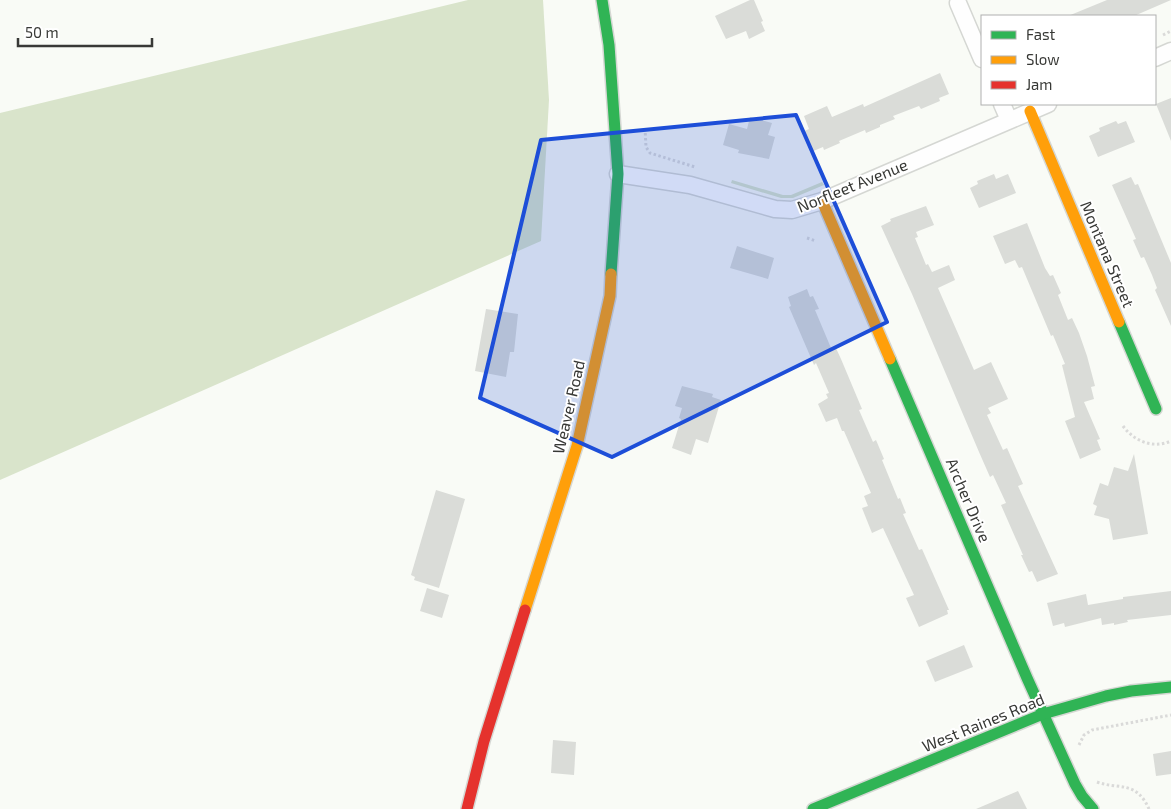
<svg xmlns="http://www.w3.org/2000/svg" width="1171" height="809" viewBox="0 0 1171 809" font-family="'Exo 2',sans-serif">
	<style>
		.green { fill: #d9e4cb }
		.building { fill: #dadcd8 }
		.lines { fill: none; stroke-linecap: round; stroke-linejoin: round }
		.street-casing { stroke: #d5d7d3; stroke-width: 19 }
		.fast-casing { stroke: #d5d7d3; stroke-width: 14 }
		.slow-casing { stroke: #d5d7d3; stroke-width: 14 }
		.jam-casing { stroke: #d5d7d3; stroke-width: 14 }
		.path { stroke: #dadad9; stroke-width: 3; stroke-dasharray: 2.5 2.5; stroke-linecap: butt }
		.street { stroke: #fefefe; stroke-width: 16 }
		.fast { stroke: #30b455; stroke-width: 11 }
		.slow { stroke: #ff9f0a; stroke-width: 11 }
		.jam { stroke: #e5322d; stroke-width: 11 }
		.marked { fill: #1d4ed8; fill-opacity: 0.2; stroke: #1d4ed8; stroke-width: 4; stroke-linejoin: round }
		.labels { text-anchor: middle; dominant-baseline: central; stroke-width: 4; stroke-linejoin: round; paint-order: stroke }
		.street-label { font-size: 16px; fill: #383936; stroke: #fff }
	</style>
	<rect width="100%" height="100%" fill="#f9fbf6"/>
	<g class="green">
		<path d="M468,0h75l6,100 -8,141 -541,239v-367z"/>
		<path d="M732,180l51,15h8l31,-13 2,3 -31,13h-12l-50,-15z"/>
	</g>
	<g class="building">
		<path d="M750,0h4l9,21 -2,1 4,9 -16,8 -3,-8 -20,8 -11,-23z"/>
		<path d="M1107,0h64l-37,16h-66z"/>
		<path d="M940,73l9,21 -10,4 1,3 -19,8 -2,-3 -26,10 2,3 -15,6v2l-14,6 -1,-3 -26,11 1,2 -16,7 -1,-3 -12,5 -9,-20 7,-3 -5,-13 23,-10 5,11 31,-13 1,3z"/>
		<path d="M1171,98v43l-15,-37z"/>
		<path d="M750,117l22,6 -4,12 7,2 -6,22 -31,-6 1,-3 -16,-5 6,-21 18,5z"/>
		<path d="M1116,121l2,3 8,-3 9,21 -37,15 -9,-21 11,-5 -1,-3z"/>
		<path d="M994,174l2,5 12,-5 8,19 -37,15 -9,-20 8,-4 -1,-3z"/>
		<path d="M1131,177l4,8 3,-1 33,79v63l-16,-36 2,-2 -5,-13 -8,-18 -3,1 -8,-18 3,-1 -24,-54z"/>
		<path d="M926,206l8,19 -18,7 2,5 -3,1 11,27 2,-1 4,8 17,-7 6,15 -17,8 36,82 17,-8 17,37 -20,9 3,5 -4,2 16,35 4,-2 16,36 -5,2 40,88 -21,8 -5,-11 -3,1 -8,-17h2l-22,-50 5,-2 -13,-28 -3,2 -11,-25 -67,-158 -31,-68 10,-5 -1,-2z"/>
		<path d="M1027,223l18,45 5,8 3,-1 8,18 -3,2 10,25 4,-2 7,15 8,23 8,30 -4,1 3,12 -10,3 16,37 -3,1 4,10 -21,9 -15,-38 10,-4 -13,-52 3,-1 -12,-29 -2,1 -29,-69 -3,1 -4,-8 -10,4 -12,-28z"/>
		<path d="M737,246l37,12 -6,21 -38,-11z"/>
		<path d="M807,289l3,8 3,-1 6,13 -4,1 16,38 4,-2 6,13 21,50 -3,1 14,32 3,-2 8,19 -2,1 16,39 2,-1 6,15 -3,1 16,36 3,-1 27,61h-2l1,4 -29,13 -13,-29 8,-3 -31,-67 -11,5 -10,-25 6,-2 -4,-10 7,-3 -27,-62h-2l-5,-13 -11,4 -8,-18 10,-6 -2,-4 3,-1 -13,-30 -2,2 -25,-58 2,-1 -3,-9z"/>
		<path d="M486,309l32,5 -4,38h-4l-4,25 -31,-6z"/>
		<path d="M682,386l31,8 -1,3 9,3 -13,43 -12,-4 -5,16 -19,-7 9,-29 -2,-1 3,-10 -7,-2z"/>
		<path d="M1134,454l14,80 -35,6 -4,-21 -15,-4 3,-9 -4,-2 7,-21 8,3 6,-19 14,4z"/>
		<path d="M436,490l29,9 -26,89 -25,-8 1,-3 -4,-2z"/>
		<path d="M427,588l22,7 -7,23 -22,-7z"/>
		<path d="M1171,591v24l-44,5 1,2 -14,3v-2l-12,2 -1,-7 -36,9 -1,-4 -11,3 -6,-23 39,-9 2,11 35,-6v-2z"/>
		<path d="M964,645l9,22 -38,15 -9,-21z"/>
		<path d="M553,740l23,2 -2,33 -23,-2z"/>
		<path d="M1171,751v23l-15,2 -3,-22z"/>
		<path d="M1018,791l9,18h-51z"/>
	</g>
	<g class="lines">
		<defs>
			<g id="street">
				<path d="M958,3l24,56"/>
				<path d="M1155,58l16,-7"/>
				<path d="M1002,104l7,16"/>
				<path d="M618,174l72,11 85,24 17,1 30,-9 226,-97"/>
			</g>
			<g id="fast">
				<path d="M602,0l7,45 9,129 -7,100"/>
				<path d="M1119,322l37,87"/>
				<path d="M890,359l137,319 48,106 7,12 11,13"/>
				<path d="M813,809l230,-95 63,-18 25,-5 40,-4"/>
			</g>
			<g id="slow">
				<path d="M1030,111l89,211"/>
				<path d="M822,201l68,158"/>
				<path d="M525,610l52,-164 33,-150 1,-22"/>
			</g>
			<path id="jam" d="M467,809l17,-68 41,-131"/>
		</defs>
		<use href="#street" class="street-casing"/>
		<use href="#fast" class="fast-casing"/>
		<use href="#slow" class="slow-casing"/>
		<use href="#jam" class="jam-casing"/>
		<g class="path">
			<path d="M1163,35l8,-4"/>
			<path d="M645,128l1,19 4,6 45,14"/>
			<path d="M807,238l9,3"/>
			<path d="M1123,426c11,15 29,23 48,15"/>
			<path d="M1079,745l5,-10 8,-5 79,-15"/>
			<path d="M1097,782c22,8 39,-2 52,27"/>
		</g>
		<use href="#street" class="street"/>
		<use href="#fast" class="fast"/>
		<use href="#slow" class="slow"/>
		<use href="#jam" class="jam"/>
	</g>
	<path class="marked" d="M796,115l91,207 -275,135 -132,-59 61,-258z"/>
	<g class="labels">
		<g class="street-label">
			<text transform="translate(852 185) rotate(-22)">Norfleet Avenue</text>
			<text transform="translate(1108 254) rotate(67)">Montana Street</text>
			<text transform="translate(568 407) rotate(-77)">Weaver Road</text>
			<text transform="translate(969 500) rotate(67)">Archer Drive</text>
			<text transform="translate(983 722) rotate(-22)">West Raines Road</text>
		</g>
	</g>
	<rect x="981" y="15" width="175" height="90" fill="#ffffff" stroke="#afb0af"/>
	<rect x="991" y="31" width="25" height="8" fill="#30b455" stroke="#afb0af"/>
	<text x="1026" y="40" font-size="15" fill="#383936">Fast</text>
	<rect x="991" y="56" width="25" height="8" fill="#ff9f0a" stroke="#afb0af"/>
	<text x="1026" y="65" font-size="15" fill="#383936">Slow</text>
	<rect x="991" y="81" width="25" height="8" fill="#e5322d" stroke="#afb0af"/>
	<text x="1026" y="90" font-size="15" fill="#383936">Jam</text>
	<path d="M18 38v8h134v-8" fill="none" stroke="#383936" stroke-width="2.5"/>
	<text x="25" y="38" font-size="15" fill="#383936" stroke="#ffffff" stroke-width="4" paint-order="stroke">50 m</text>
</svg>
